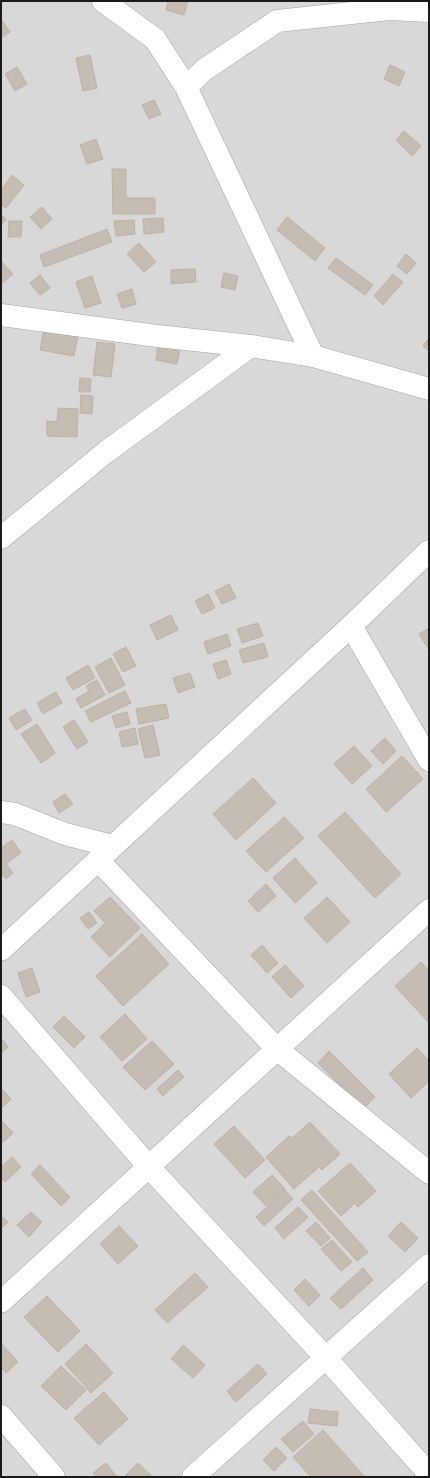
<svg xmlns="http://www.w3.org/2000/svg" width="430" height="1478" viewBox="0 0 430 1478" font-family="Arial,sans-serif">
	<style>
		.residential { fill: #d9d8d8 }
		.building { fill: #c5bcb3; stroke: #c0b0a2 }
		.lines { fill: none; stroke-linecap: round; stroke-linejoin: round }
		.minor-casing { stroke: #a2a2a2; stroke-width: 23 }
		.minor { stroke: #fff; stroke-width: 22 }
	</style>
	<rect width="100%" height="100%" fill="#eeeae0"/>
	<rect class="residential" x="1" y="1" width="428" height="1476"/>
	<g class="building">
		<path d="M168,1h20l-4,14 -18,-5z"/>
		<path d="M1,19l9,13 -9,6z"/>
		<path d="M90,55l7,33 -14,3 -7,-33z"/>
		<path d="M390,65l15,7 -6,14 -15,-7z"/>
		<path d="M17,67l10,17 -12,7 -10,-17z"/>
		<path d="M154,100l7,14 -12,5 -7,-14z"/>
		<path d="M404,131l17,15 -9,10 -16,-16z"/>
		<path d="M96,139l7,20 -16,5 -7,-19z"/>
		<path d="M112,169h14v29h29v16h-42z"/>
		<path d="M12,175l12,10 -18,23 -5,-3v-15z"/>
		<path d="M42,207l10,12 -11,10 -11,-12z"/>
		<path d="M1,214l5,5 -5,6z"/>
		<path d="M287,217l38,31 -10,13 -38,-31z"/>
		<path d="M163,218l1,14 -20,2 -1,-15z"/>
		<path d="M134,220l1,14 -19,2 -2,-15z"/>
		<path d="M9,221h13l-1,16h-13z"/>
		<path d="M107,229l5,13 -68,25 -4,-12z"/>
		<path d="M139,243l17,19 -12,10 -17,-18z"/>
		<path d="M406,254l10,9 -9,11 -10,-8z"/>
		<path d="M336,258l37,27 -8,10 -37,-27z"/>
		<path d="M1,261l12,13 -12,10z"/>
		<path d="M195,269l1,13 -25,2v-14z"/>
		<path d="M224,273l14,3 -3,14 -14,-3z"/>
		<path d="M393,274l10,8 -20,23 -9,-9z"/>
		<path d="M40,275l10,13 -10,7 -10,-12z"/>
		<path d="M92,276l9,27 -16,5 -9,-26z"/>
		<path d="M132,289l4,15 -14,4 -5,-14z"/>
		<path d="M44,329l34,6 -4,21 -34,-6z"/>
		<path d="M429,337v14l-6,-5z"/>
		<path d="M97,342l18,2 -4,33 -18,-2z"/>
		<path d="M158,345l22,4 -3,15 -21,-4z"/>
		<path d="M80,378l11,1 -1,13h-11z"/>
		<path d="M81,395l12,1 -1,18 -12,-1z"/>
		<path d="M58,408l20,1 -1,28 -30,-1v-15l10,1z"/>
		<path d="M229,584l7,14 -14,6 -7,-13z"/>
		<path d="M208,594l7,14 -13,6 -7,-13z"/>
		<path d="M171,615l7,15 -21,10 -7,-15z"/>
		<path d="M258,623l5,13 -21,7 -5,-14z"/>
		<path d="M429,628v22l-10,-16z"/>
		<path d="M227,634l4,12 -23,8 -4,-12z"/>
		<path d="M264,643l4,14 -25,6 -4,-13z"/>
		<path d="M126,647l10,19 -13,6 -10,-18z"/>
		<path d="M111,658l14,27 -16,8 -14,-26z"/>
		<path d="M226,660l5,14 -13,5 -5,-15z"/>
		<path d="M88,665l7,13 -22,12 -7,-12z"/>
		<path d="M190,673l5,14 -17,6 -5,-15z"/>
		<path d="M97,680l8,15 -24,13 -5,-9 13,-8 -3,-5z"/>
		<path d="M125,691l6,12 -40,19 -6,-11z"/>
		<path d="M56,692l6,11 -19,11 -6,-11z"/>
		<path d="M166,704l3,14 -30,6 -3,-15z"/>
		<path d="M25,709l7,11 -16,10 -7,-12z"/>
		<path d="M127,712l3,12 -14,4 -4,-12z"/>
		<path d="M74,720l14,22 -11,7 -14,-22z"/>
		<path d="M37,724l18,29 -14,10 -20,-29z"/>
		<path d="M153,725l7,30 -15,3 -7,-29z"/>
		<path d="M135,728l3,16 -16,3 -3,-15z"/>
		<path d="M385,738l11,13 -13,13 -12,-13z"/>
		<path d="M354,746l18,20 -20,18 -18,-20z"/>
		<path d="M402,756l21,23 -37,33 -20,-23z"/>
		<path d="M253,778l23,25 -40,37 -23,-26z"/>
		<path d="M65,794l8,10 -14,9 -6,-11z"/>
		<path d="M345,812l56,62 -26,24 -57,-62z"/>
		<path d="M284,817l20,21 -38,34 -20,-21z"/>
		<path d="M12,840l9,13 -15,11 7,9 -7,6 -5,-6v-25z"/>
		<path d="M295,858l22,25 -22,20 -22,-25z"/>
		<path d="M266,884l10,12 -18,16 -10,-11z"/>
		<path d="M110,897l30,31 -30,29 -19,-20 14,-14 -11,-12z"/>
		<path d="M327,897l23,25 -23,21 -23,-25z"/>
		<path d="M89,912l8,11 -9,6 -8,-11z"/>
		<path d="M142,934l27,30 -46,42 -27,-30z"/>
		<path d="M262,945l16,18 -11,10 -16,-18z"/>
		<path d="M421,962l8,9v52l-34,-37z"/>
		<path d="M285,965l19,21 -13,12 -19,-21z"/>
		<path d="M32,968l8,24 -14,5 -8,-24z"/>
		<path d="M125,1014l22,25 -25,22 -22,-24z"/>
		<path d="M64,1016l21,21 -11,11 -21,-21z"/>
		<path d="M1,1038l7,9 -7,6z"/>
		<path d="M152,1041l22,23 -29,26 -22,-23z"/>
		<path d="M417,1048l12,13v20l-18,17 -22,-24z"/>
		<path d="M329,1051l46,46 -12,12 -45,-46z"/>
		<path d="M178,1070l6,7 -21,19 -6,-7z"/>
		<path d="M1,1088l10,11 -10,10z"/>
		<path d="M2,1121l11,12 -11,10 -1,-1z"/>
		<path d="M310,1122l30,32 -18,16 -3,-3 -25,22 -28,-32 23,-21 3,2z"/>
		<path d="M234,1126l31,34 -20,18 -31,-34z"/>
		<path d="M12,1157l9,10 -16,15 -4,-5v-10z"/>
		<path d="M350,1163l26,28 -18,16 -3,-4 -14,13 -23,-25z"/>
		<path d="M40,1165l30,32 -9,9 -30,-32z"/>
		<path d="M272,1175l13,14 -19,17 -13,-14z"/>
		<path d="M285,1190l8,9 -29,27 -8,-9z"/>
		<path d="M312,1190l56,62 -11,9 -56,-61z"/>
		<path d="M298,1207l10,10 -24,22 -9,-11z"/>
		<path d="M31,1212l11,10 -13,15 -12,-12z"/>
		<path d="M1,1216l7,6 -7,7z"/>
		<path d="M316,1222l14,16 -9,8 -15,-15z"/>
		<path d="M401,1222l17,16 -13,14 -17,-16z"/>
		<path d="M119,1226l19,20 -20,18 -18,-20z"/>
		<path d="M332,1240l20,22 -11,9 -20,-22z"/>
		<path d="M363,1268l10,12 -32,29 -11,-11z"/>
		<path d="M195,1273l13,14 -41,36 -12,-13z"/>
		<path d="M305,1279l15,16 -11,11 -15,-16z"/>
		<path d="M47,1296l33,35 -22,21 -34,-35z"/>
		<path d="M1,1343l17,19 -12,11 -5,-6z"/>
		<path d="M86,1344l27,29 -22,20 -26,-29z"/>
		<path d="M183,1345l22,20 -12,13 -22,-19z"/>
		<path d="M258,1364l9,10 -31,28 -9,-11z"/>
		<path d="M61,1366l25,24 -20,20 -25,-24z"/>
		<path d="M104,1392l24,27 -29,26 -25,-27z"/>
		<path d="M310,1409l28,3 -1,14 -29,-3z"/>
		<path d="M303,1421l11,13 -21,18 -12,-13z"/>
		<path d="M323,1430l42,47h-54l-18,-20z"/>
		<path d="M276,1447l11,11 -13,13 -11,-11z"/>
		<path d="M106,1463l11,14h-20l-4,-4z"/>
		<path d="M138,1463l15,14h-29z"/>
	</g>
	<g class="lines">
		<defs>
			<g id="minor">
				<path d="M103,1l52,38 31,48 127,269"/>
				<path d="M186,87l18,-17 73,-49 112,-12 40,2"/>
				<path d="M1,315l156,21 94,10 62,10 116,33"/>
				<path d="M1,538l105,-86 145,-106"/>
				<path d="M351,626l78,134"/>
				<path d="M1,812l14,2 50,20 47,12"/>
				<path d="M98,860l179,189 152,124"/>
				<path d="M1,950l350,-324 78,-75"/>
				<path d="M1,996l148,171 177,191 103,116"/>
				<path d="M1,1302l428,-392"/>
				<path d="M1,1416l53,61"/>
				<path d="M193,1477l236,-212"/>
			</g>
		</defs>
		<use href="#minor" class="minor-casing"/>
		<use href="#minor" class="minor"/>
	</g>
	<rect width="430" height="1478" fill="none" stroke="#1b1b1b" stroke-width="4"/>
</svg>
